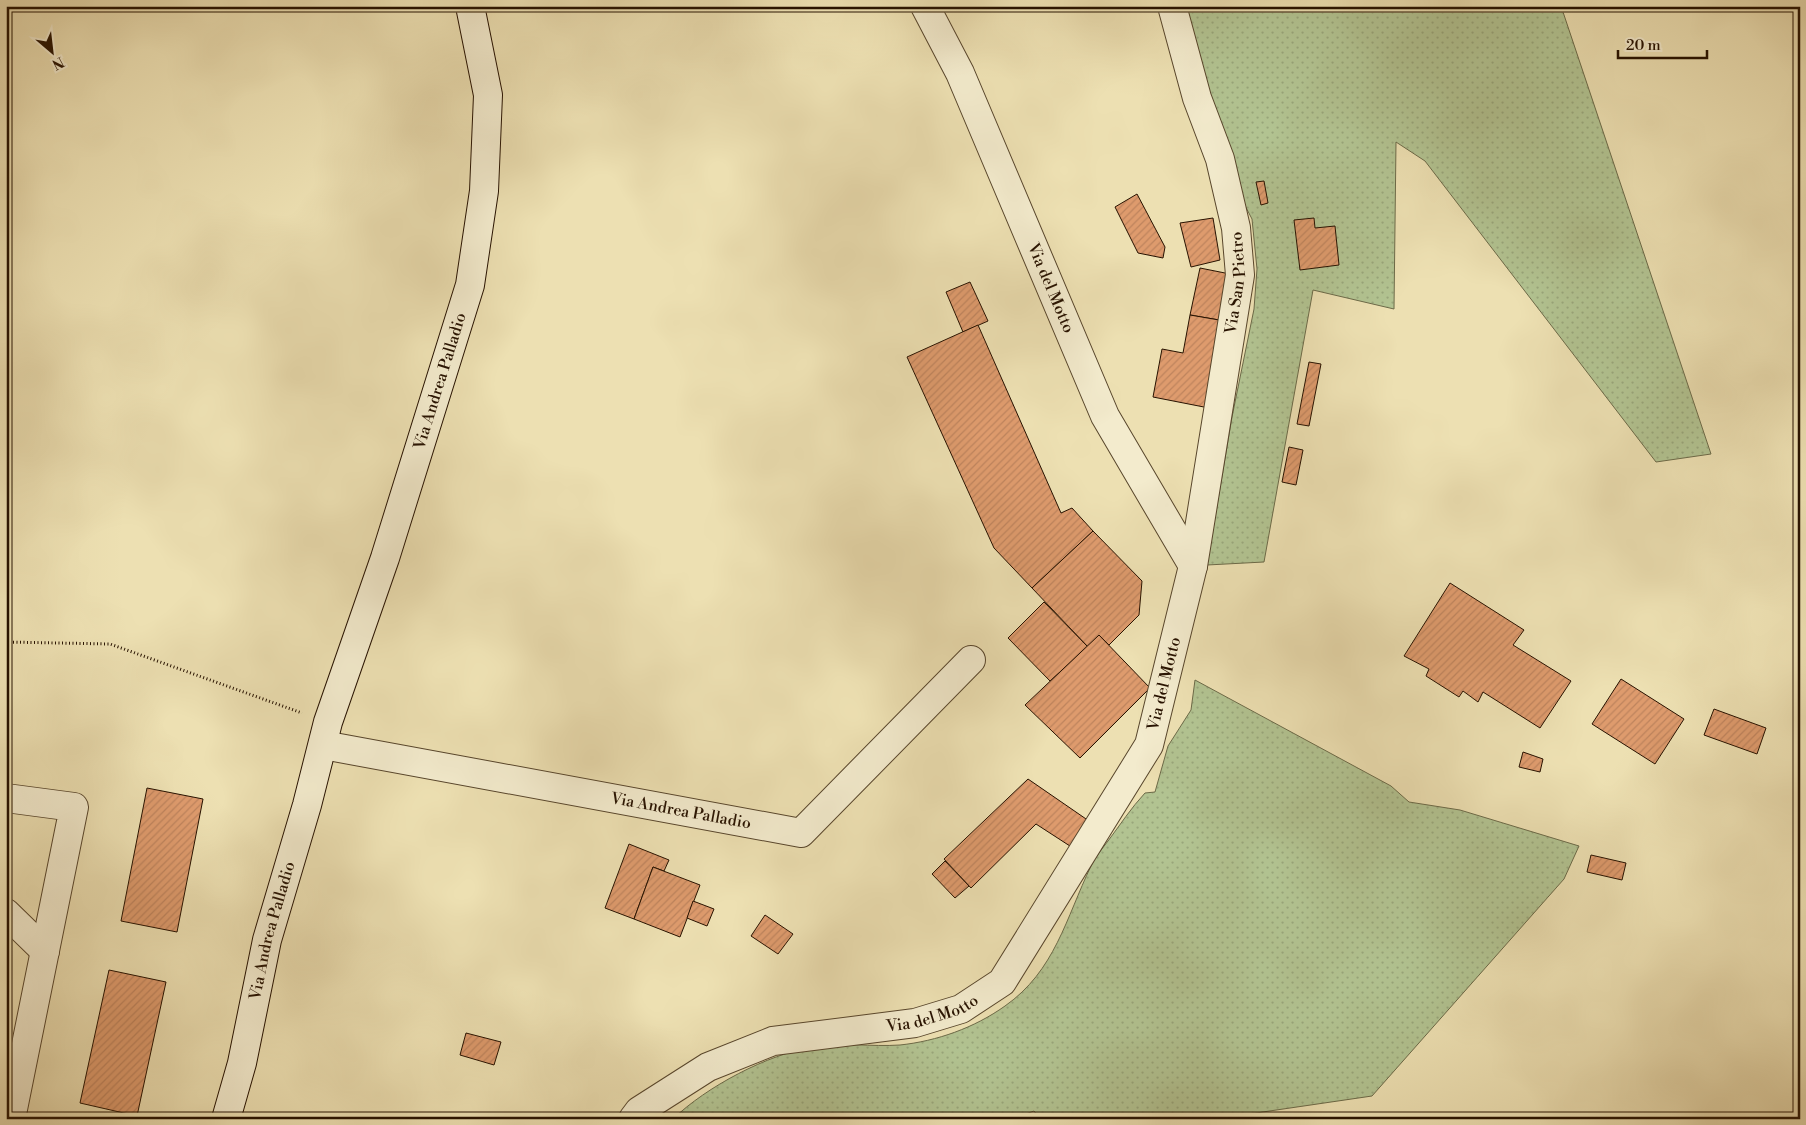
<svg xmlns="http://www.w3.org/2000/svg" width="1806" height="1125" viewBox="0 0 1806 1125" font-family="'Libre Bodoni',serif">
	<style>
		.grass { fill: url(#grass-dots); stroke: #6c6a48 }
		.building { fill: url(#building-hatch); stroke: #271200 }
		.lines { fill: none; stroke-linecap: round; stroke-linejoin: round }
		.street-casing { stroke: #58462c; stroke-width: 30 }
		.secondary-casing { stroke: #271200; stroke-width: 30 }
		.path { stroke: #271200; stroke-width: 3; stroke-dasharray: 1 2.5; stroke-linecap: butt }
		.street { stroke: #f3ebcd; stroke-width: 28 }
		.secondary { stroke: #f3ebcd; stroke-width: 28 }
		.labels { text-anchor: middle; dominant-baseline: central; stroke-width: 4; stroke-linejoin: round; paint-order: stroke }
		.street-label { font-size: 16px; fill: #271200; stroke: #f3ebcd }
	</style>
	<defs>
		<pattern id="grass-dots" width="8" height="8" patternUnits="userSpaceOnUse" patternTransform="scale(1.25)"><rect width="8" height="8" fill="#b2c391"/><path d="M2 2h.1M6 6h.1" fill="none" stroke="#99a67b" stroke-width="1.8" stroke-linecap="round"/></pattern>
		<pattern id="building-hatch" width="6" height="6" patternUnits="userSpaceOnUse" patternTransform="scale(1.25)"><rect width="6" height="6" fill="#de9b6d"/><path d="M-1 1l2-2M0 6l6-6M5 7l2-2" fill="none" stroke="#be845d"/></pattern>
	</defs>
	<rect width="100%" height="100%" fill="#ede0b2"/>
	<filter id="stains"><feTurbulence type="fractalNoise" baseFrequency=".004" numOctaves="4"/><feColorMatrix values="0 0 0 0 .2 0 0 0 0 .09 0 0 0 0 .02 0 0 0 .5 -.17"/></filter>
	<radialGradient id="worn" r=".72"><stop offset=".6" stop-color="#630" stop-opacity="0"/><stop offset="1" stop-color="#630" stop-opacity=".3"/></radialGradient>
	<g class="grass">
		<path d="M1179,6h382l150,448 -55,8 -231,-301 -29,-19 -2,167 -81,-19 -49,272 -57,3 25,-148 22,-108 3,-40 -5,-50 -21,-40z"/>
		<path d="M1195,680l196,106 18,16 51,8 119,36 -15,33 -192,217 -157,23h-175l-6,-8 -22,8h-339c33,-32 95,-65 140,-72 29,-5 58,0 87,-2 37,-4 74,-17 105,-39 50,-35 61,-88 86,-140 4,-9 11,-17 17,-25 12,-16 23,-33 37,-48l10,-1 13,-46 23,-36z"/>
	</g>
	<g class="building">
		<path d="M1264,181l4,22 -7,2 -5,-23z"/>
		<path d="M1137,194l28,53 -2,11 -25,-5 -23,-46z"/>
		<path d="M1213,218l7,42 -29,7 -11,-44z"/>
		<path d="M1314,218l1,10 20,-2 4,39 -39,5 -6,-50z"/>
		<path d="M1200,268l35,7 -10,46 -35,-6z"/>
		<path d="M970,282l18,39 -25,11 -17,-40z"/>
		<path d="M1190,315l35,6 -16,87 -56,-11 9,-48 21,4z"/>
		<path d="M978,325l83,188 11,-5 21,23 -61,57 -38,-40 -87,-191z"/>
		<path d="M1309,362l12,2 -12,62 -12,-2z"/>
		<path d="M1289,447l14,3 -7,35 -14,-3z"/>
		<path d="M1093,531l49,50 -3,34 -30,30 -10,-10 -11,12 -56,-59z"/>
		<path d="M1450,583l74,47 -11,15 58,36 -31,47 -57,-36 -5,10 -15,-11 -4,6 -33,-21 3,-7 -25,-13z"/>
		<path d="M1044,602l44,45 -38,34 -42,-43z"/>
		<path d="M1099,635l51,53 -70,70 -55,-53z"/>
		<path d="M1621,679l63,40 -29,45 -63,-40z"/>
		<path d="M1714,709l52,19 -9,26 -53,-19z"/>
		<path d="M1523,752l20,7 -3,13 -21,-5z"/>
		<path d="M1028,779l61,42 -16,27 -37,-24 -65,64 -27,-29z"/>
		<path d="M147,788l56,11 -26,133 -56,-11z"/>
		<path d="M629,844l40,16 -5,11 -11,-4 -19,52 -29,-11z"/>
		<path d="M1591,855l35,8 -4,17 -35,-8z"/>
		<path d="M945,861l24,25 -14,12 -23,-24z"/>
		<path d="M653,867l47,18 -20,52 -46,-18z"/>
		<path d="M693,901l21,8 -7,17 -20,-8z"/>
		<path d="M765,915l28,19 -15,20 -27,-18z"/>
		<path d="M109,970l57,12 -29,134 -57,-13z"/>
		<path d="M466,1033l35,9 -7,23 -34,-10z"/>
	</g>
	<g class="lines">
		<defs>
			<g id="street">
				<path id="s1" d="M925,6l35,67 145,343 88,150"/>
				<path id="s2" d="M323,745l478,88 170,-173"/>
				<path d="M6,798l68,9 -63,312"/>
				<path d="M6,913l39,38"/>
				<path id="s3" d="M633,1119l6,-8 69,-44 65,-26 142,-18 46,-14 41,-27 147,-237 44,-179 47,-291 -4,-47 -16,-69 -23,-61 -25,-92"/>
			</g>
			<g id="secondary">
				<path id="s4" d="M226,1119l16,-56 25,-123 40,-135 21,-83 57,-164 85,-273 14,-94 4,-96 -18,-89"/>
			</g>
		</defs>
		<use href="#street" class="street-casing"/>
		<use href="#secondary" class="secondary-casing"/>
		<path class="path" d="M6,642l104,2 192,69"/>
		<use href="#street" class="street"/>
		<use href="#secondary" class="secondary"/>
	</g>
	<g class="labels">
		<g class="street-label">
			<text stroke="none"><textPath href="#s3" startOffset="1152">Via San Pietro</textPath></text>
			<text stroke="none"><textPath href="#s1" startOffset="309">Via del Motto</textPath></text>
			<text stroke="none"><textPath href="#s4" startOffset="769">Via Andrea Palladio</textPath></text>
			<text stroke="none"><textPath href="#s3" startOffset="744">Via del Motto</textPath></text>
			<text stroke="none"><textPath href="#s2" startOffset="364">Via Andrea Palladio</textPath></text>
			<text stroke="none"><textPath href="#s4" startOffset="194">Via Andrea Palladio</textPath></text>
			<text stroke="none"><textPath href="#s3" startOffset="324">Via del Motto</textPath></text>
		</g>
	</g>
	<rect width="1806" height="1125" fill="none" stroke="#ede0b2" stroke-width="25"/>
	<rect x="8" y="8" width="1791" height="1110" fill="none" stroke="#271200" stroke-width="2.5"/>
	<rect x="12" y="12" width="1781" height="1100" fill="none" stroke="#271200"/>
	<g transform="translate(52 52) rotate(152)" stroke="#f3ebcd" stroke-width="4" paint-order="stroke">
	<path d="M0-4L9 19L0 12L-9 19Z" fill="#271200"/>
	<text y="-8" font-size="14" font-weight="bold" text-anchor="middle" fill="#271200">N</text>
	</g>
	<path d="M1618 50v8h89v-8" fill="none" stroke="#271200" stroke-width="2.5"/>
	<text x="1626" y="50" font-size="15" fill="#271200" stroke="#f3ebcd" stroke-width="4" paint-order="stroke">20 m</text>
	<rect width="100%" height="100%" filter="url(#stains)"/>
	<rect width="100%" height="100%" fill="url(#worn)"/>
</svg>
